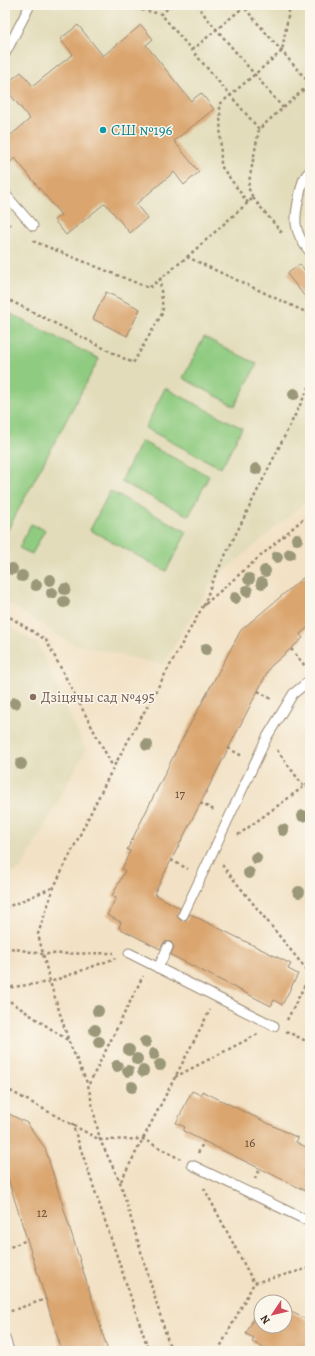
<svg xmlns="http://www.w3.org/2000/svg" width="315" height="1356" viewBox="0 0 315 1356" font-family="Alegreya,serif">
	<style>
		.built { fill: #e2dcba }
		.green { fill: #8fcb80; stroke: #657a4f }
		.building { fill: #daa56e }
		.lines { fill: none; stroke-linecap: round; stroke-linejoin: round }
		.service-casing { stroke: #968671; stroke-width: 11 }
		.path { stroke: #968671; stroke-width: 2.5; stroke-dasharray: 3 3; stroke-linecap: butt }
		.service { stroke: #fff; stroke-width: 9 }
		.tree { fill: #9b9779 }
		.culture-dot { fill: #0f9aa8; stroke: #fbf7ec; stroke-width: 1.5 }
		.education-dot { fill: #8d6e63; stroke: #fbf7ec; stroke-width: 1.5 }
		.labels { text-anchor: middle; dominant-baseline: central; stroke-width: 3; stroke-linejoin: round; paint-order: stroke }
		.number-label { font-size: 13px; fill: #634932 }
		.culture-label { font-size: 15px; fill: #0d838f; stroke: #fbf7ec; text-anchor: start }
		.education-label { font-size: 15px; fill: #785e54; stroke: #fbf7ec; text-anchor: start }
	</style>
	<rect width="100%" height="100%" fill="#fbf7ec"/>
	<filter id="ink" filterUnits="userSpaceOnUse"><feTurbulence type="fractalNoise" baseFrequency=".025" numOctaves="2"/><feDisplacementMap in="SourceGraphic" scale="8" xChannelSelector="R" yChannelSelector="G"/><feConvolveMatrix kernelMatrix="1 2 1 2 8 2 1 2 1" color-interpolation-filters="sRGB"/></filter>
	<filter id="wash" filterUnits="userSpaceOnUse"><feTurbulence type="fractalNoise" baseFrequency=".012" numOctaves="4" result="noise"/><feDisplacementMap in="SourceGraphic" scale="16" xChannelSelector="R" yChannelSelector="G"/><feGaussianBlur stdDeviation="0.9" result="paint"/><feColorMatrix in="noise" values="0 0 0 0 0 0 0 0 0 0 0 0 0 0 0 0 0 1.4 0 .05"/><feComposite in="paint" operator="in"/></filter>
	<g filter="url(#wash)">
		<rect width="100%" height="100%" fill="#f2e1c4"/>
		<g class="built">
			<path d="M5,5h305v493l-98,84 -49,83 -93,-22 -65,-42z"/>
			<path d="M5,623l33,21 48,106 -65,119 -16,6z"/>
		</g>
		<g class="green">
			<path d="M5,311l94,48 -94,176z"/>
			<path d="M204,337l53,27 -22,42 -52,-28z"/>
			<path d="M165,388l77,40 -21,40 -76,-40z"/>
			<path d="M141,441l68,35 -20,40 -68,-34z"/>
			<path d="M110,491l77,41 -21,39 -76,-41z"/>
			<path d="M31,524l14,6 -13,24 -13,-6z"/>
		</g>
		<g id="blocks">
			<g class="building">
				<path d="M78,25l25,31 38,-31 12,14 -7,6 45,56 10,-8 13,16 -40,32 25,31 -15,13 -10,-13 -38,32 11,14 -17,15 -25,-30 -39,32 -12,-15 7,-5 -46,-57 -10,9v-27l25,-21 -25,-31v-3l16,-13 12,14 40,-32 -13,-15z"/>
				<path d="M300,264l10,13v26l-23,-29z"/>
				<path d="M106,292l34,17 -13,27 -34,-17z"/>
				<path d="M310,572v54l-10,8 3,4 -33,29 -116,227 24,13 2,1 -3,8 3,4h6l4,-6 101,50 -3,5 10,5 -16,31 -8,-5 -3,6 -100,-51 3,-8 -3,-5h-7l-4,7 -41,-21 2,-6 -14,-7 9,-17 -4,-2 13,-25 -3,-2 8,-18 -3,-1 51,-103 63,-117z"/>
				<path d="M192,1091l9,4 1,-4 96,47 -2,4 14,7v44l-127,-62 2,-4 -9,-4z"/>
				<path d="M5,1112l22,11 18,25 63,203h-46l-57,-182z"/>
				<path d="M261,1302v24h24v-17l25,12v30h-40l-18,-9 2,-4 -8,-4z"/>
			</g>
		</g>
	</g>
	<g filter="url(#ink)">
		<use href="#blocks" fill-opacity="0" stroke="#968671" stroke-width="1"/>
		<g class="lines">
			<defs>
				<g id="service">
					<path d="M5,54l25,-49"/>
					<path d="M310,171c-7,6 -8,13 -10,22 -6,25 -8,38 10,59"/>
					<path d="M5,194l28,32"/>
					<path d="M183,915l84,-178 26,-43 17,-14"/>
					<path d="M129,953l145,73"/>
					<path d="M158,968l10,-21"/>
					<path d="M192,1165l118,57"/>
					<path d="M5,1338l4,13"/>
				</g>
			</defs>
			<use href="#service" class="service-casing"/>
			<g class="path">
				<path d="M118,5l43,9"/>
				<path d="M172,5l-11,9 98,115"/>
				<path d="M196,5l87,103"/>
				<path d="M192,50l54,-45"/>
				<path d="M253,198l29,35"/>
				<path d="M248,203l-27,-37 -1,-62 62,-53 8,-46"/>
				<path d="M5,221l6,4"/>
				<path d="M33,241l116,47 38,-31 123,57"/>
				<path d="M187,257l66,-59 -5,-11 11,-58 51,-45 -68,-79"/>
				<path d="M5,298l128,65 30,-51 -3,-33"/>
				<path d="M204,606l8,-24 98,-197"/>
				<path d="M5,614l41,26 67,127"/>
				<path d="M291,649l15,18"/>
				<path d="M258,691l15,9"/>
				<path d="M228,748l14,8"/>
				<path d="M277,750l27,37 6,-1"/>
				<path d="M200,803l16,8"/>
				<path d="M238,835l72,-53"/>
				<path d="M171,860l17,9"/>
				<path d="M222,865l88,109"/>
				<path d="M5,908l49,-21"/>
				<path d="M5,947l37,7 72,-1"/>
				<path d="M5,988l45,-6 66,-24"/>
				<path d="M5,998l64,43"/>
				<path d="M287,1020l23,-45"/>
				<path d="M286,1031l24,12"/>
				<path d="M175,1077l83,-43"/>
				<path d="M89,1084l54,-108"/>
				<path d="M5,1088l95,52 43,-1 37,20"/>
				<path d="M72,1123l77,228"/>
				<path d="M198,1153l6,-12"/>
				<path d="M255,1179l5,-10"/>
				<path d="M121,1181l89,-171"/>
				<path d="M5,1186l5,-2"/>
				<path d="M204,1188l50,95 56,-15"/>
				<path d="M5,1249l22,-9"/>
				<path d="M5,1313l41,-14"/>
				<path d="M171,1351l-51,-169 -20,-42 -12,-55 -19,-43 -19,-60 -12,-48 16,-47 59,-119 90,-162 107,-93"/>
				<path d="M218,1351l36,-68"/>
			</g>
			<use href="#service" class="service"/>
		</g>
		<g class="tree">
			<circle cx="294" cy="394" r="6"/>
			<circle cx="256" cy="469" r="6"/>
			<circle cx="297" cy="539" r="6"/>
			<circle cx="290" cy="554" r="6"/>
			<circle cx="277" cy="557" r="6"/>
			<circle cx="12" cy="569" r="6"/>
			<circle cx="265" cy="571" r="6"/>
			<circle cx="22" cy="576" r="6"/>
			<circle cx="249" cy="579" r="6"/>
			<circle cx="50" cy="580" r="6"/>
			<circle cx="262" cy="583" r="6"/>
			<circle cx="36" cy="585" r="6"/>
			<circle cx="65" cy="589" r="6"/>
			<circle cx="247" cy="591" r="6"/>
			<circle cx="52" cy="593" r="6"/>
			<circle cx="235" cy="598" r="6"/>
			<circle cx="64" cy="602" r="6"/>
			<circle cx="206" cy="649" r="6"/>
			<circle cx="15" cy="703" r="6"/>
			<circle cx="147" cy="745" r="6"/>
			<circle cx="21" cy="764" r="6"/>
			<circle cx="303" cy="816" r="6"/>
			<circle cx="283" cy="830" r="6"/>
			<circle cx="256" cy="858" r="6"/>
			<circle cx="249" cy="873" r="6"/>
			<circle cx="299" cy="892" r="6"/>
			<circle cx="98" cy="1011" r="6"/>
			<circle cx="95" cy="1030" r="6"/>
			<circle cx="99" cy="1042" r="6"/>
			<circle cx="145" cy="1042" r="6"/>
			<circle cx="129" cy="1050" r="6"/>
			<circle cx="154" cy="1054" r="6"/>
			<circle cx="137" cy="1059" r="6"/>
			<circle cx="160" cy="1065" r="6"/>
			<circle cx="117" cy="1066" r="6"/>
			<circle cx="128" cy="1071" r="6"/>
			<circle cx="143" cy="1071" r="6"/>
			<circle cx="132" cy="1087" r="6"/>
		</g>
	</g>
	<circle class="culture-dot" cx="103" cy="130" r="4"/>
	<circle class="education-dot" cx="33" cy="697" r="4"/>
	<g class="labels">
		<g class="number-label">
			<text x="180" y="793">17</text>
			<text x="250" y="1142">16</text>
			<text x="42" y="1212">12</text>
		</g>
		<g class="culture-label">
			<text x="111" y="130">СШ №196</text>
		</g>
		<g class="education-label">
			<text x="41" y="697">Дзіцячы сад №495</text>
		</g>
	</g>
	<rect width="315" height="1356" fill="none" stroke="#fbf7ec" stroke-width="20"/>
	<g transform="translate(273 1314) rotate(235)"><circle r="19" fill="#fbf7ec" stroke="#aea59a"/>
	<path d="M0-3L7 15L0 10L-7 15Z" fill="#d1495b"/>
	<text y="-6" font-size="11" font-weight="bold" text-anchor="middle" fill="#3b2a1e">N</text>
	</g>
</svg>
